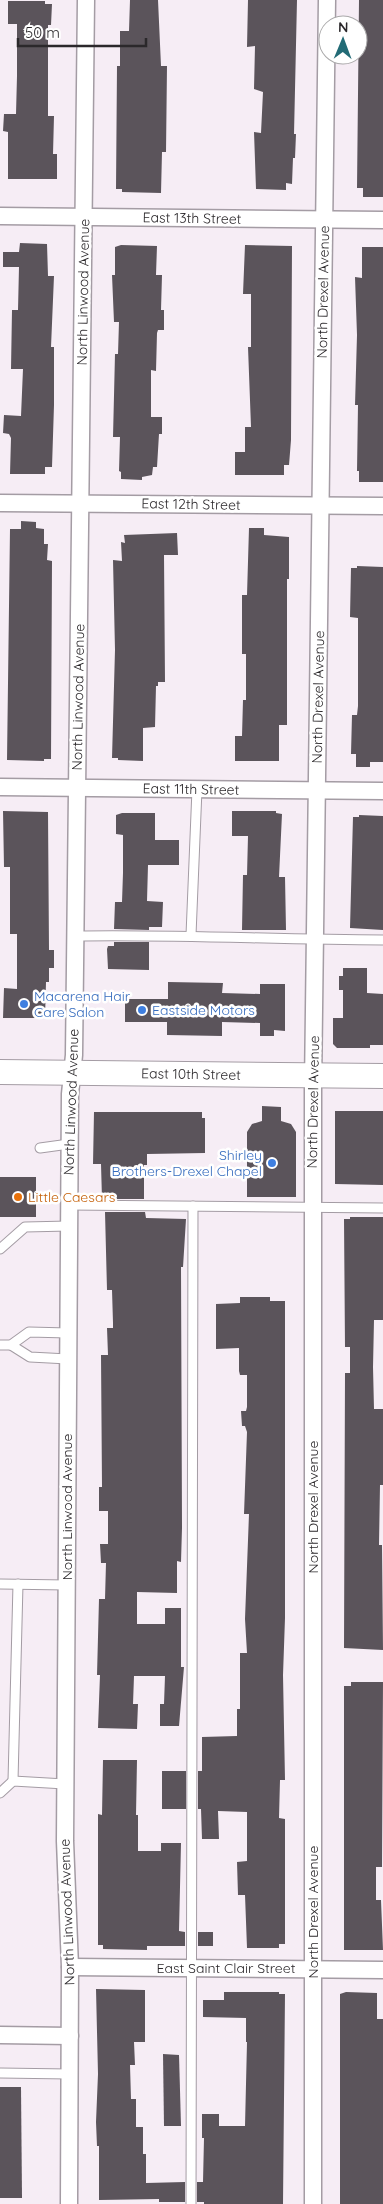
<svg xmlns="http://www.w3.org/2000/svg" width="383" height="2204" viewBox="0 0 383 2204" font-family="Quicksand,sans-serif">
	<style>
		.building { fill: #5b545b }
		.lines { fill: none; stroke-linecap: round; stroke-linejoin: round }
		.lane-casing { stroke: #a49ca4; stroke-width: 11 }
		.street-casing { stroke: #a49ca4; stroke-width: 19 }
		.secondary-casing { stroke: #a49ca4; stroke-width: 26 }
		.lane { stroke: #fff; stroke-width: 9 }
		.street { stroke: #fff; stroke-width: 16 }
		.secondary { stroke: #fff; stroke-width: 24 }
		.shop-dot { fill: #3f7fe0; stroke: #fff; stroke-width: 2 }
		.food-dot { fill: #e8710a; stroke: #fff; stroke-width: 2 }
		.labels { text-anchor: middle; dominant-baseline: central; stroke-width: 5; stroke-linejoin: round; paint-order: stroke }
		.street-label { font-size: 14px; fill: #2b282b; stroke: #fff }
		.shop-label { font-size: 14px; fill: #366cbe; stroke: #fff; text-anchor: start }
		.food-label { font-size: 14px; fill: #c56008; stroke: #fff; text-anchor: start }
	</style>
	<rect width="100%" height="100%" fill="#f6edf5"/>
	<g class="building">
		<path d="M130,0h28l3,66h6l-1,86h-4l-1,41 -39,-1v-3h-6l1,-123h3v-35h9z"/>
		<path d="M248,0h49l-3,134h2l-1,24h-2l-1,26 -6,-1v7l-30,-1 -2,-57 7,1 2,-41 -9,-3 1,-43 -8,1z"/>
		<path d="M359,0h24v197h-20v-9h-6z"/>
		<path d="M8,1h37v3h7l-1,21h-3v91h6l-1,38h4v25h-49v-47l-5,-1 1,-17h12l1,-38v-52h-9z"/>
		<path d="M20,243l27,1 1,32h6l-3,71h3v58l-2,62h-7v7h-35l1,-36 -2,-4 -6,-1 1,-18 17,1 2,-47h-12l1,-59h6l1,-43h-16v-15h16z"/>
		<path d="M121,245l36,1 -1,29h6l-1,35h3v20h-6l-1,3 -1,38 -5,-1v47h11v17h-3l-2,33h-4l-1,8 -10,2v3l-21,-1v-7l-2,-1 1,-34h-7l2,-83h3l1,-32h-5l-2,-47h3v-28z"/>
		<path d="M245,245l47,1 -1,194 -2,25h-5v10h-49v-23h10v-25h6l-3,-80h3v-53h-8z"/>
		<path d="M362,247h21v235h-24v-11h-2l1,-66h-3l2,-70 -2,-58 7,1z"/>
		<path d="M21,521l15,1v6l8,1v15h4l-1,16 5,1 -1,198h-7v2l-37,-1 3,-231h11z"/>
		<path d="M249,528h15v7l25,2v42h-2v146h-8v36h-44v-25h7l1,-36h3v-46h-4v-59h5z"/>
		<path d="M177,533l1,22h-14l1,127h-7v4h-2l-1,41 -12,1v33l-25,-1v-2h-6l3,-108 -2,-90 9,1 -1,-19 4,1 -1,-8z"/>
		<path d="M357,566l26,1v195h-13v5h-14v-13h-5l1,-39h5l1,-9v-88l-8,-1 1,-49h6z"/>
		<path d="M3,811l45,1 1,138h5v18h-5v14h-3l-1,36h-42l1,-30 13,1v-55h-7v-67h-6z"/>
		<path d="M232,811h44v2l6,1 -3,63h6l1,53h-44l1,-55h4l1,-39h-16z"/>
		<path d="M122,813h33v27h24v25h-31l-1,36 16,1 -1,25h-13v3l-35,-1 1,-27h7l1,-29v-38l-7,-1v-19z"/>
		<path d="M359,815l24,1v114l-33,-2 3,-111h6z"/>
		<path d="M114,942h35v28l-41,-1 -1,-20 1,-3h6z"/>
		<path d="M343,968h24v25l16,1v51h-13v3h-33l-4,-4v-26h10v-28h-4v-14h4z"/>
		<path d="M168,982l55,1 -1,10 38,1v-10h25v47l-11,-1v6h-14v-13l-38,-1v14l-55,-1v-13h-42v-23h43z"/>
		<path d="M262,1106l19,1v14l10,3 5,8v65h-49v-65l5,-8 10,-3z"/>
		<path d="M335,1111h48v74l-48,-1z"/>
		<path d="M94,1112h108v6h3v35l-58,1v11h-3v34h-42l-1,-35h-8z"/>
		<rect x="0" y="1177" width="36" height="40"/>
		<path d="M105,1212h40l1,6 40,1 -3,48h-2l1,261 -1,34 -4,-1v32l-40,-1v32h28v-16h16v59h3l-5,59h-19v-22h4l1,-28h-31l-1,28h5l-1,25 -39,-1 2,-53h-3l2,-76h6l1,-36h-5l-1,-19h8v-33h-9v-24h3l-1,-132h7l-1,-27h6v-5l-1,-33h-5z"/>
		<path d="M350,1217h33v103h-9l-1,47 1,42h9v76h-3l-1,60h3l1,105 -39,-2 1,-275h5v-26h-5l-1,-128h6z"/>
		<path d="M240,1297h30v4h15v317l-2,57 2,105h-5l-1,38 6,1v125h-6v4h-32l-2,-53h-7l-1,-33 10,-1v-49l-29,-1 1,28h-17l-1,-30h-3v-38h4v-34l35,-1v-27h3v-56h7l-2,-34 4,-105h-5l3,-82 -2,-6h-3l-1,-15h5l1,-4v-32h-7l-1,-4v-23l-23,1v-45l24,-1z"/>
		<path d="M351,1682h32l-1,185h-6v33h5l2,50h-39v-264h7z"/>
		<path d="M103,1760h34l-1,55h2v36h23v-8h20l-2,88 6,1v14h-38v4l-44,-1v-4h-5v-131l4,1z"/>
		<rect x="162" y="1771" width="24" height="38"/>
		<rect x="198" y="1932" width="15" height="14"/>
		<path d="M96,1989l49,1v52h-11l1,23h-5l1,34h5v28h7v27h3v29l39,-1v20h-26v-3l-60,1v-54h-2l-1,-24 2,-48z"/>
		<path d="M224,1992h55v2h6l-2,210h-79v-2h-7v-20h6l1,-44h-2v-24h17v12h26l2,-84h-1v-24l-43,-1v-17h21z"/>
		<path d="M346,1992l31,1v26h6v185h-43v-210z"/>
		<path d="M163,2054l16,1 2,71h-17z"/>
		<path d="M0,2087h21l1,111h-22z"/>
	</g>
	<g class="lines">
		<defs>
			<g id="lane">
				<path d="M191,935l6,-146"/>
				<path d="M75,936c103,-2 205,4 308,4"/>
				<path d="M40,1148l29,-4"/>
				<path d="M69,1205l314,3"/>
				<path d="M0,1249l25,-22 44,-1"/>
				<path d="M0,1345h11l18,-13 39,1"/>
				<path d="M11,1345l19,12 38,2"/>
				<path d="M0,1584l67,1"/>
				<path d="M13,1781l5,-197"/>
				<path d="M0,1793l13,-12 52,3"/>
				<path d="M0,2073l69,1"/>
				<path d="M191,2204l2,-998"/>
			</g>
			<g id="street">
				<path d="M0,216l383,4"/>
				<path d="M0,503l383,3"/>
				<path d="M0,787l383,4"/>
				<path d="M70,1967l313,3"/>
				<path d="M0,2035l70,1"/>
				<path d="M69,2204l1,-237 -5,-126 5,-747 4,-39 12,-1055"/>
				<path d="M313,2204v-1117l14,-1087"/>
			</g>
			<path id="secondary" d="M0,1072l383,4"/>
		</defs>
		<use href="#lane" class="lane-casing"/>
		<use href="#street" class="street-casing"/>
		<use href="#secondary" class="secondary-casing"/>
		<use href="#lane" class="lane"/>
		<use href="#street" class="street"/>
		<use href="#secondary" class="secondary"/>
	</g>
	<g class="shop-dot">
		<circle cx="24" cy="1004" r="5"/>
		<circle cx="142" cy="1010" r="5"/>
		<circle cx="272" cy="1163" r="5"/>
	</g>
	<circle class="food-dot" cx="18" cy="1197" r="5"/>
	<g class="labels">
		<g class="street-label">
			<text transform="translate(192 218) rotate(1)">East 13th Street</text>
			<text transform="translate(83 292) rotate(-89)">North Linwood Avenue</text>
			<text transform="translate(323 292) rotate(-89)">North Drexel Avenue</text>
			<text transform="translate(191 504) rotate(1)">East 12th Street</text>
			<text transform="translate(78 697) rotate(-89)">North Linwood Avenue</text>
			<text transform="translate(318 697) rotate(-89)">North Drexel Avenue</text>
			<text transform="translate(191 789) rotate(1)">East 11th Street</text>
			<text transform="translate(191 1074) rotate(1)">East 10th Street</text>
			<text transform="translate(71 1102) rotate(-88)">North Linwood Avenue</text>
			<text transform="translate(313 1102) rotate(-89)">North Drexel Avenue</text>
			<text transform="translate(67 1507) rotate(-90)">North Linwood Avenue</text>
			<text transform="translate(313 1507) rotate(-90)">North Drexel Avenue</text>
			<text transform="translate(67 1912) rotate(-92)">North Linwood Avenue</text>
			<text transform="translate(313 1912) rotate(-90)">North Drexel Avenue</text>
			<text x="226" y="1968">East Saint Clair Street</text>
		</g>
		<g class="shop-label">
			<text x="34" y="996">Macarena Hair<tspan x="34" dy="16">Care Salon</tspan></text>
			<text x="152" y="1010">Eastside Motors</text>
			<text x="262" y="1155" text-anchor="end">Shirley<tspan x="262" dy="16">Brothers-Drexel Chapel</tspan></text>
		</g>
		<g class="food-label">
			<text x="28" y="1197">Little Caesars</text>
		</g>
	</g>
	<g transform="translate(343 40) rotate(1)"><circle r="24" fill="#ffffff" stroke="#aaa9aa"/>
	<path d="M0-4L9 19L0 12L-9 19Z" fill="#226b76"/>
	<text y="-8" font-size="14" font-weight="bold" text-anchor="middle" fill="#2b282b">N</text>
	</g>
	<path d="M18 38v8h128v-8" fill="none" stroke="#2b282b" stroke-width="2.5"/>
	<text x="25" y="38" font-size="15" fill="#2b282b" stroke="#ffffff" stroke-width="4" paint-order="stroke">50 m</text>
</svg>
